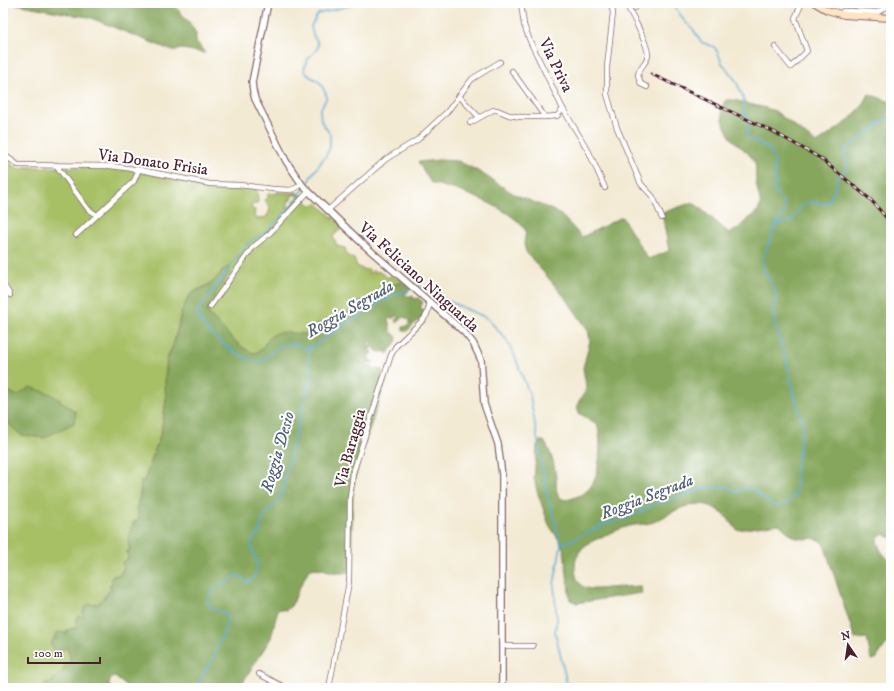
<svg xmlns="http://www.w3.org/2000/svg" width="894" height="691" viewBox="0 0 894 691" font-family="'IM FELL DW Pica',serif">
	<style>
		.green { fill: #a7c066; stroke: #787048 }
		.forest { fill: #85a65b; stroke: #686243 }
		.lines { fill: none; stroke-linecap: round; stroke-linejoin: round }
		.stream { stroke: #5aaad4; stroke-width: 1.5 }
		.minor-casing { stroke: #856666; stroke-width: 6 }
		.tertiary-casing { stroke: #856666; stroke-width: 8 }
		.secondary-casing { stroke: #856666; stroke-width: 8 }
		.minor { stroke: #fff; stroke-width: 4.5 }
		.tertiary { stroke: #fff; stroke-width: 5.5 }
		.secondary { stroke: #ffe4c6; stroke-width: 6 }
		.rail-casing { stroke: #4a1f2b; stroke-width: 3 }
		.rail { stroke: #fff; stroke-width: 1.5; stroke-dasharray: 4.5; stroke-linecap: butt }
		.labels { text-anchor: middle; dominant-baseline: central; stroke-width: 4; stroke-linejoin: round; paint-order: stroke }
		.street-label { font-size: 16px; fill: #4a1f2b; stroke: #fff }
		.water-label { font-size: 17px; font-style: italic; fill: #515e77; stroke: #fff }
	</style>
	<rect width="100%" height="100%" fill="#fff"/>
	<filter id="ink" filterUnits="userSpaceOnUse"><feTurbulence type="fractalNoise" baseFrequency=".025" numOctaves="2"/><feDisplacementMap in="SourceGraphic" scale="8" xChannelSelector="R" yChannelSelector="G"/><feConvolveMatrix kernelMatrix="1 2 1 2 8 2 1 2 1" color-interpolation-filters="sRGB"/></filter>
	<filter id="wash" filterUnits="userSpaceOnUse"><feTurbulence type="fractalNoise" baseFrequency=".012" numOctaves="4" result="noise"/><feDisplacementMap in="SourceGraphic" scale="16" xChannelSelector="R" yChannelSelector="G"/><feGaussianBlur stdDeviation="0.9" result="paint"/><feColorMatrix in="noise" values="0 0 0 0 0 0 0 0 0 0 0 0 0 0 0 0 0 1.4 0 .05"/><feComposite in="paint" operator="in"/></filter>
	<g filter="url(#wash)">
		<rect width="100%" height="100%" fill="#f3ead4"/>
		<path class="green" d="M3,159l16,10 6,-2 101,1 47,11 30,10 28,-3 25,3 1,2 1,11 -2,2 -5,1 1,4 3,1 -1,6 4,3c8,0 11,-4 12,-12l-5,-7 4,-2 -2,-3 3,-2 7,1v-2l15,1 4,-2 -1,1 3,1v2h-6l-1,5h-2l-2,7 5,-1 9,-11 5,2 -1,4c5,4 7,5 12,2l25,23v3l-6,4 -3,4 4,9 8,2c1,6 3,9 9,11l3,7 7,4 5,-1v5l2,-1 2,-3 2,3 3,-2 11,7 2,-3 1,2 9,2 1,3 -9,3 -5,7 -7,1 -13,8 -19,7 3,3 -6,2 -11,7 -18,4 -4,7c-4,1 -8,3 -12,3 -10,1 -19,-3 -28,1 -8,5 -9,14 -17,18 -17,-1 -29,-19 -39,-31 -3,-3 -7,-5 -9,-8 -2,-3 0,-6 1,-9l21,-34 -18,12 -18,9 -5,4 -2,4 -6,14 -7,29 -7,16 -2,28 1,14 -5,32 -17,48h-3l-1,15 -3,10 2,13 -6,4 -5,18 2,9 -3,1 1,9 -9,16 -3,-1 -3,1 -1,9h-2l1,4 -13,15 -4,-1 -9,14 -9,3 1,8h-5c-6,7 -15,10 -21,17l2,4 14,-2 4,14 -7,6v3l-11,9v4l-7,1 -2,4h-41z"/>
		<g class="forest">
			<path d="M11,3h161l17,19 7,11v8l9,12 -23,-4 -9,2 -60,-24 -24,-10 -15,-2z"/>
			<path d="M869,94l22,8v436l-8,-4 -4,2 -2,5 4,10 10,12v77l-7,7 -8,12 -5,1 -4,-22 -12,1 -31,-94c-8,-11 -16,-4 -27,-7 -6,-2 -13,-10 -18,-14l-42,6c-7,-10 -18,-22 -30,-25 -20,-4 -35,8 -51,16 -8,4 -19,3 -27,5 -10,3 -31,12 -40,17 -8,5 -13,12 -14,22 0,24 12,26 32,23 11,-1 23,-1 34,-2l1,7 -65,10 -7,-3 -6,-50 -3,-7 -12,-18 -12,-34 -3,-13 3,-32 3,-5h4c7,10 11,25 12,37 1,6 -1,13 3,18 4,5 9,4 14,2 6,-2 12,-5 16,-9 12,-14 13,-49 8,-65l-18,-11 -2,-7 2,-5 6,-9 1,-6 -3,-18 7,-27 -2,-11 -21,-30 -41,-48 -2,-8 2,-13c-16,-25 -68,-41 -95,-48l-13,-21 21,-2 19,1 20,10 36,23 41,17 7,5 20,21 40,-20 26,42 21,-8 -7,-38 31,-11 36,31c11,-4 9,-6 17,-12 22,-17 13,-16 10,-39 -1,-7 1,-15 -2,-21 -5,-9 -15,-14 -22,-22 -7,-9 -15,-29 -6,-39h7l33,8 9,3 41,32 4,-2 28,-20 15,-16z"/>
			<path d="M230,266v5l-23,39c1,5 6,8 10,12 11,12 20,24 36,31 11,0 11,-13 20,-18 10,-5 17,-2 28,-1 4,0 8,-2 12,-3l4,-7 18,-4 1,-6 4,-3 6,2 6,-2 -3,-3 4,-3 6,-1v-3h9l13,-8 7,-1 4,-7 10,-3 5,2 3,5 -6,7h9l1,3 4,-1 5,4 -3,6 5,2 -2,6 -17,16 -3,-2v-3l7,-2 1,-2h-3l3,-2 -7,-4 -7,6 -2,-3 3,-2v-2l-2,-1 -2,3h-5l-1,3 2,3v7l6,5 1,4 -4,7 -3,2v2l-2,3 -3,-2 2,-3 -3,3h-6l-7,-7 2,-3h-6l5,6 -4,1 5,4 -5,3 3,5 3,1 -2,2 -9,-4 -4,2 8,1v3c6,1 10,4 15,4l4,11 -26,76 -7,32 -2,82c-17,8 -31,-9 -43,0l-11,22 -3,8 -3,5 -5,4 -8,-1 -7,29 -32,50h-113v-2l-11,-9 -4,1 -2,6 3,4h-68l2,-4 7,-1v-4l11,-9v-3l7,-6 -4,-14 -3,3 -5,-1 -1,4h-5l-1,-2 1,-2 -2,-4v-3l3,-4 3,2 -3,-5c4,-4 9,-3 13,-1v-4l10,-2 -1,-8 2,-4 6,1 -1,-5 3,-6 3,-2h9l3,-3 10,-12 -2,-4h3l-1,-7 6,-3 2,1 5,-8 -2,-6 6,-3 -1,-8 3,-1 -2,-9 5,-18 6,-4 -2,-13 3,-10 1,-15h3l17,-48 5,-32 -1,-23 2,-19 7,-16 7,-29 6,-14 2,-4 5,-4 18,-9 10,-12z"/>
			<path d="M30,387l21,7 25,18 -2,11 -30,15 -23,-3 -18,-16v-31l14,8z"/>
		</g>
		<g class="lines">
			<g class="stream">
				<path d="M307,186l4,-10 16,-22 3,-7v-13l-9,-13 -1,-11 7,-13c-2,-5 -4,-11 -8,-15 -6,-6 -9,-2 -15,-12l3,-10 10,-11 1,-3 -1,-5 -4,-6 -2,-9 7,-12 41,-11"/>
				<path d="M304,189l-17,22 -19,19 -21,14 -50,68c5,20 40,45 60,50l9,-4 13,-12 6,-2h9l15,5"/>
				<path d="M776,225l15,-4 10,-14 5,-4 7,-1 11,2 3,-1 7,-11 4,-15 10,-10 -3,-9v-8c6,-5 13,-9 19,-13 9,-7 15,-15 27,-19"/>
				<path d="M414,287l3,-1 8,2 25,14 37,16 19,21 8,15 16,42 17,97 14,52 -7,40 3,35 -2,12 13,56"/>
				<path d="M309,349l71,-47 31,-14"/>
				<path d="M561,545l44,-21 20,-5 29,-14 27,-8 24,-9 22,-1 10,5 8,-4 8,2 21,16c10,2 15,-5 22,-12v-23l7,-47 -10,-32 -6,-30 -12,-37 -2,-15 3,-14 -1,-5 -12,-24v-9l13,-33 8,-12 1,-7c-2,-5 -9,-10 -10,-15 -2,-16 5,-37 -12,-46 -5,-3 -11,-5 -17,-9l3,-11 -4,-13 -2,-15 -7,-16 -14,-18 -5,-12 -3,-4 -13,-5 -8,-13 -8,-7 -10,-15 -1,-4"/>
				<path d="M195,688c14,-22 27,-44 33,-70 -4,-8 -11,-6 -18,-11 -7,-5 3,-18 7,-21 3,-3 8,-2 12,-4 2,-2 4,-5 7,-7l5,2 6,6 6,-4 3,-6 1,-9 -6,-18v-4l8,-10 5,-16 13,-13 6,-13 10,-47 17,-61c2,-11 -2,-22 -1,-33"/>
			</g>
		</g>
	</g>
	<g filter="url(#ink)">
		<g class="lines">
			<defs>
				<g id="minor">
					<path d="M521,3l3,22 6,16 33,68 26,43 16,36"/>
					<path d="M611,3l2,10 -6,54v27l10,34 24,56 12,13 9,21"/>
					<path d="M626,3c5,11 23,42 22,53 -2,7 -9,12 -10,19l3,9 6,3"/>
					<path d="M632,3l3,5 5,-5"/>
					<path d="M840,14l3,-3 35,1 7,-4 1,-5"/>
					<path d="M775,47l16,20 16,-16 -12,-33 7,-15"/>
					<path d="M512,71l33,46 12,-1 6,-7"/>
					<path d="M459,96l20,21"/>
					<path d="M470,123l23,-13h4l12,5 12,2h24"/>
					<path d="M3,154l15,11 93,1 30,4 69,14 29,1 34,4 17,1 6,-2 5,-4"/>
					<path d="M56,165l32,44 9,6"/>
					<path d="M328,210l58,-51 31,-19 30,-28 25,-33 28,-17"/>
					<path d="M76,235l58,-54 5,-12"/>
					<path d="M3,284l7,11"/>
					<path d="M210,307l43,-60 16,-13 39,-42"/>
					<path d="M502,646h31"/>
					<path d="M259,674l27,14"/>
					<path d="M329,688l20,-106 1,-84 3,-25 38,-118 5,-9 28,-27 3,-5 3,-12"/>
				</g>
				<path id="tertiary" d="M268,3l-16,79 1,9 2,8 31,62 17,25 61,59 100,87 9,11 8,17 3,44 14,40 4,31v213"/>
				<path id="secondary" d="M815,3l12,7 17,5 47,3"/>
			</defs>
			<use href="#minor" class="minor-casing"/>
			<use href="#tertiary" class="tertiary-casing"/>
			<use href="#secondary" class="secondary-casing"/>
			<use href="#minor" class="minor"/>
			<use href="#tertiary" class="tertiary"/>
			<use href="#secondary" class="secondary"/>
			<defs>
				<path id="rail" d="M651,74l121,57 48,27 51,42 20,23"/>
			</defs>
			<use href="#rail" class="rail-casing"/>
			<use href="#rail" class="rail"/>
		</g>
	</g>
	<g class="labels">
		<g class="street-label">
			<text transform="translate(556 65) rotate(64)">Via Priva</text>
			<text transform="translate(153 162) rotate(8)">Via Donato Frisia</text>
			<text transform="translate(419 277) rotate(42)">Via Feliciano Ninguarda</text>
			<text transform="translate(350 448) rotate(-75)">Via Baraggia</text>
		</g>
		<g class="water-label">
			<text transform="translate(350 309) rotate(-30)">Roggia Segrada</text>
			<text transform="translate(278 452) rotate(-74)">Roggia Desio</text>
			<text transform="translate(647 497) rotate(-21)">Roggia Segrada</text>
		</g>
	</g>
	<rect width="894" height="691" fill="none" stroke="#fff" stroke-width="16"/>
	<g transform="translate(848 645) rotate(347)" stroke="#ffffff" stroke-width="3" paint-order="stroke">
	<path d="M0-3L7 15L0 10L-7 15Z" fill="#4a1f2b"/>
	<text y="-6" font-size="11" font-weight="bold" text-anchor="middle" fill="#4a1f2b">N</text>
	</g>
	<path d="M28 657v6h72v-6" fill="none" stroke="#4a1f2b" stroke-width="2"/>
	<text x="34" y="657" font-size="12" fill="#4a1f2b" stroke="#ffffff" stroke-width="3" paint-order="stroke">100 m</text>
</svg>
